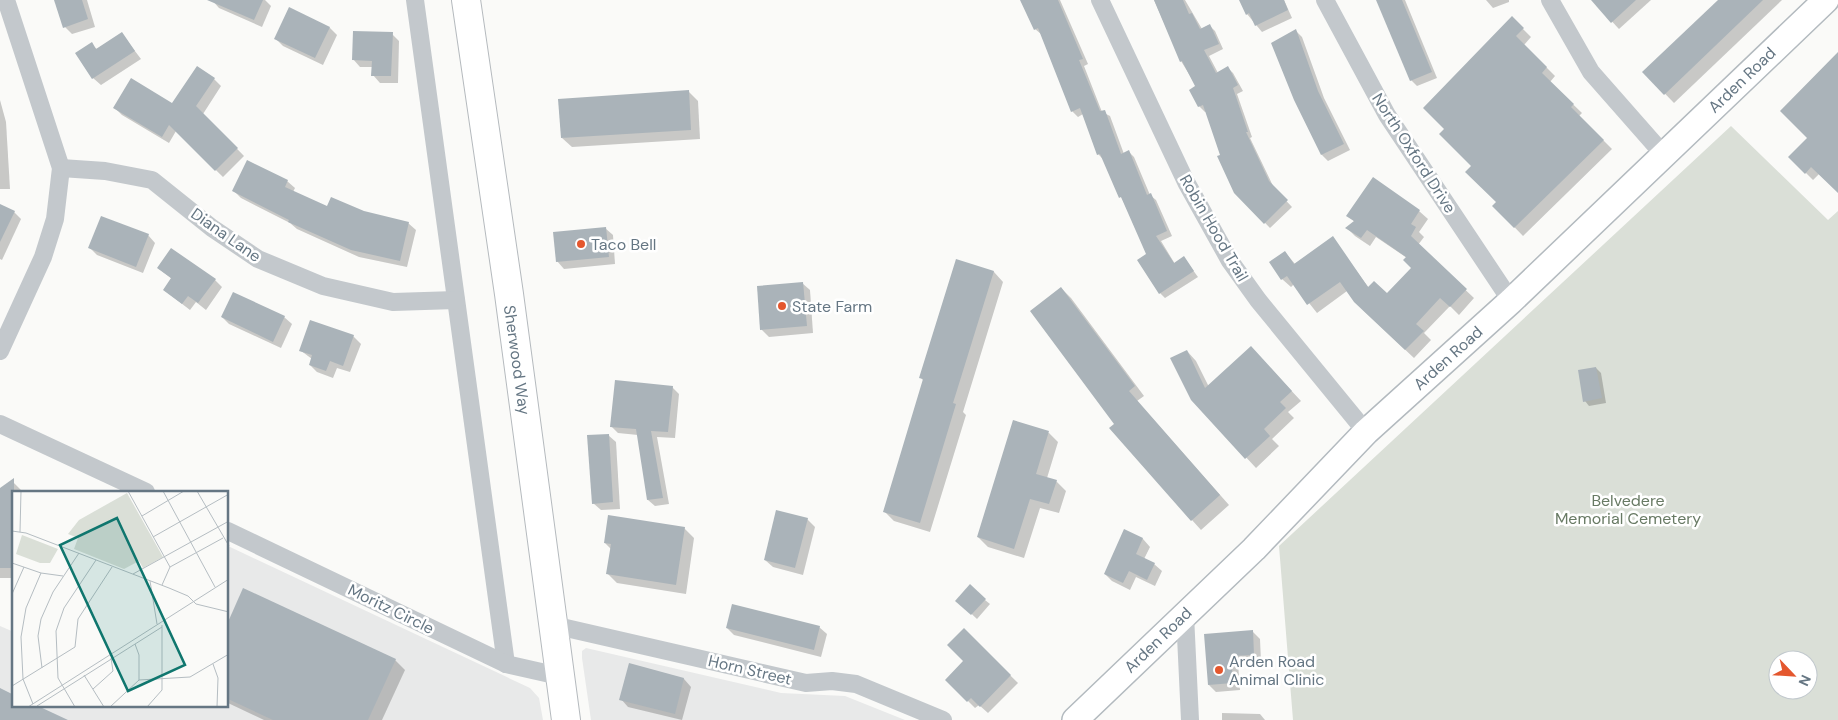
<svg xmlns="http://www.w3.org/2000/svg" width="1838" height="720" viewBox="0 0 1838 720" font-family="'DM Sans',sans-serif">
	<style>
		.built { fill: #e8e9e9 }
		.green { fill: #dadfd7; fill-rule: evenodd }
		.shadow { fill: #0003 }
		.building { fill: #aab3b9 }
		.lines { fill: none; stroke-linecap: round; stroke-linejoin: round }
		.secondary-casing { stroke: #b3babf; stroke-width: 28 }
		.primary-casing { stroke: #b5babe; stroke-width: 30 }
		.minor { stroke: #c3c8cc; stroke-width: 18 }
		.secondary { stroke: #fff; stroke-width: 25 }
		.primary { stroke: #fff; stroke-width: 28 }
		.poi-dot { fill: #e4572e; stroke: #fff; stroke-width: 2 }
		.labels { text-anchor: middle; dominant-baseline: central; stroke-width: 5; stroke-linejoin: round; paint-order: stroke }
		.street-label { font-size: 16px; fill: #657683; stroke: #fff }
		.poi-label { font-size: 16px; fill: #657683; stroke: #fff; text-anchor: start }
		.park-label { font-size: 16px; fill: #687a64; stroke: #fff }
		.inset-road { fill: none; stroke: #b5bdc2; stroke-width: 1 }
		.view { fill: #0f766e; fill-opacity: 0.15; stroke: #0f766e; stroke-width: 2.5 }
		.inset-edge { fill: none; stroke: #657683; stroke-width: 2.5 }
	</style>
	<rect width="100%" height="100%" fill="#fafaf8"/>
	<g class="built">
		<path d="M228,546l302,142 9,10 4,22h-543v-94l14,6v74h214z"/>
		<path d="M586,648l195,45 64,3 60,24h-314l-9,-62v-7z"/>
	</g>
	<path class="green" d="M1731,126l97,94 10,-9v509h-545l-14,-174zM1778,660h30v30h-30z"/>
	<g class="shadow">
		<path d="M56,0h31l8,27 -23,7 -7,-7z"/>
		<path d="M212,0h53l6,6 -9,21 -43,-19z"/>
		<path d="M1022,0h38l28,64 -4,2 18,46 8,4 14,38 5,-2 5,5 16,38 6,5 16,36 -11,5 14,23 9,-6 14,19 -33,21 -5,-5 -12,-39 -44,-94 -5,-5 -16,-41 -5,3 -6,-6 -31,-77 -6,-5z"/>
		<path d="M1154,0h31l17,29 7,-4 6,6 8,18 -14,7 9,17 10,-5 5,5 10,18 -6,3 15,43 -2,1 24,50 18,19 -22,21 -35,-36 -28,-81 -2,1 -6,-6 -2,-19 -16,-26z"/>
		<path d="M1241,0h43l8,18 -30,14 -15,-18z"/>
		<path d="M1378,0h27l32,78 -20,8 -6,-6z"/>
		<path d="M1486,0h23v2l-16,6z"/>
		<path d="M1592,0h59l-32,29z"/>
		<path d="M1720,0h62l-108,103 -30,-31z"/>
		<path d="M290,9l40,19 7,7 -14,30 -40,-19 -7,-7z"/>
		<path d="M1512,18l19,19 -7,8 31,31 -5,6 32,31 -3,3 33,33 -89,87 -29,-30 4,-4 -52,-73z"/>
		<path d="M1296,31l6,6 22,61 26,52 -22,11 -6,-6z"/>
		<path d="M122,34l19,25 -40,26 -8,-7 -2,-34 7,6z"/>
		<path d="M392,34l7,7 -1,42h-18l-7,-8v-8h-13l-7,-8z"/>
		<path d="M1838,53v138l-19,-17 -6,6 -23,-23 18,-19z"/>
		<path d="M214,79l7,7 -18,28 41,42 -21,21 -47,-46 -7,12 -47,-28 -7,-7 58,-3z"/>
		<path d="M688,91l10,10 2,38 -128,8 -10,-9z"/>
		<path d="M0,100l6,22 4,67h-10z"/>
		<path d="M287,181l8,7 -2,4 34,15 81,16 8,7 -9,37 -48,-10 -62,-28 -7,-6 -49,-25 -7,-7z"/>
		<path d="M0,205l14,7 7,7 -19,41 -2,-1z"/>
		<path d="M1419,211l9,8 -9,13 5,5 -6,8 56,53 -15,17 -9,-9 -26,27 7,7 -17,18 -50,-47 -17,-20 -30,22 -23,-29 -3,3 -9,-8 3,-27 10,12 37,-26 37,50 18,7 25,-27 -5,-10 -31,-21 -6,9 -15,-10 -8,-8 8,-6 -7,-6z"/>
		<path d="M605,228l8,7 2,29 -51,5 -7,-8z"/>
		<path d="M148,235l7,8 -12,30 -46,-18 -7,-7z"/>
		<path d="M957,261l37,11 9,10 -40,130 3,3 -36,117 -36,-11 -10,-10 40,-130 -3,-3z"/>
		<path d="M158,268l57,12 7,7 -16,23 -10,-8 -6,8 -26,-20 8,-11z"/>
		<path d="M802,283l8,7 3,43 -44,4 -7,-7 -4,-43z"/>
		<path d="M1061,288l10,10 73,98 -7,5 92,104 -28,25 -9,-10z"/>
		<path d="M222,317h62l8,7 -11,24 -52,-24z"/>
		<path d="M353,336l8,8 -11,28 -13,-4 -4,10 -16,-6 -7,-7 2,-6 -12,-9z"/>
		<path d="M1187,351l9,10 13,26 51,-30 41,44 -13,11 6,6 -22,21 7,7 -23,22 -64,-69z"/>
		<path d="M1596,368l5,5 5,30 -17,3 -4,-5z"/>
		<path d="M672,387l7,7 -4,44 -18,-1 12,67 -14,2 -7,-6 -10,-65 -20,-2 -7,-7z"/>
		<path d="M1014,422l35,11 9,9 -11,36 9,3 10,10 -7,22 -19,-5 -16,50 -36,-11 -10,-10z"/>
		<path d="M608,435l8,7 4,67 -19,1 -8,-7z"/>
		<path d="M12,481l11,11h-9v86h-14v-88z"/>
		<path d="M807,519l8,8 -12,48 -30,-8 -8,-7z"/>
		<path d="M684,528l10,10 -8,56 -69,-11 -10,-10 4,-24 -6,-6z"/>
		<path d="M1125,531l18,8 7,8 -6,12 10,5 8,7 -7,15 -19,-9 -6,13 -18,-9 -7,-7z"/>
		<path d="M244,590l151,70 10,10 -23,50h-118l-36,-17v-78z"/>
		<path d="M957,600h28l5,4 -13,15z"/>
		<path d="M819,627l8,7 -6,23 -87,-22 -7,-7z"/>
		<path d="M964,630l54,53 -30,30 -9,-8 -4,3 -28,-28 17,-19z"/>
		<path d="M1252,631l8,8 1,23 -23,1 2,27 -24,2 -7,-7 -4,-50z"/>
		<path d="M630,665l54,14 7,8 -9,33 -54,-13 -7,-8z"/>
		<path d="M1222,713l38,1 5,6h-43z"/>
	</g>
	<g class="building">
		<path d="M54,0h28l6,19 -25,9z"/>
		<path d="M207,0h56l-9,20z"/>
		<path d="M1020,0h38l25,59 -4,1 21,51 5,-1 16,44 8,-4 18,45 4,-2 16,38 -11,5 18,27 10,-7 10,15 -35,23 -22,-34 9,-6 -25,-57 -2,1 -19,-44 -3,1 -17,-47 -9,4 -33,-84 -4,2z"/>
		<path d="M1154,0h29l6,14 3,-1 8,16 10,-5 9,20 -15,6 12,23 12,-7 10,19 -5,3 15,44h-2l23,49 19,19 -24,24 -30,-31 -17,-37 3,-1 -17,-50 -5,2 -9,-17 6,-4 -13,-25 -2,1z"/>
		<path d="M1239,0h45l4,10 -33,16 -6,-13 -3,2z"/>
		<path d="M1376,0h26l30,72 -22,9z"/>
		<path d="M1591,0h45l-25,23z"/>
		<path d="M1718,0h45l-99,95 -22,-23z"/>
		<path d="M289,7l41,20 -15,31 -41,-19z"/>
		<path d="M1512,16l12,12 -8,8 31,31 -5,6 32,31 -3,3 33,33 -90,88 -22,-22 4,-4 -31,-30 6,-6 -32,-32 5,-5 -21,-21z"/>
		<path d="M1296,29l22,62 26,53 -23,11 -27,-55 -23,-57z"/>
		<path d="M353,31l40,1 -2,44h-20l1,-15 -20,-1z"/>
		<path d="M122,32l13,19 -43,28 -17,-26 17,-11 4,7z"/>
		<path d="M1838,52v141l-27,-26 -6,7 -17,-17 19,-19 -27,-27z"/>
		<path d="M197,66l18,12 -19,28 42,42 -23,23 -46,-46 -7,12 -49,-29 18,-30 41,25z"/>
		<path d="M689,90l2,40 -130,8 -3,-39z"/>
		<path d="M247,160l41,20 -3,7 42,19 4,-9 33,14 45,11 -9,39 -49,-11 -63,-28 1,-2 -57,-29z"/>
		<path d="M1373,177l47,33 -9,14 5,3 -5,9 56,53 -17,18 -10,-9 -24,26 8,7 -19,19 -51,-48 -14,-20 -33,23 -20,-29 -6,4 -12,-18 16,-11 9,13 39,-28 35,51 6,-6 13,12 24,-25 -8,-8 3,-3 -39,-27 -6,8 -16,-10 9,-7 -8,-5z"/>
		<path d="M0,204l15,7 -15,31z"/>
		<path d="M101,216l48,18 -13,33 -48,-19z"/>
		<path d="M606,227l3,30 -53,5 -3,-30z"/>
		<path d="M171,248l45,31 -18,24 -10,-7 -6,8 -19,-14 8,-12 -14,-10z"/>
		<path d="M956,259l38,12 -41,132 3,1 -36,119 -37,-11 40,-133 -4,-1z"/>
		<path d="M803,282l4,44 -47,4 -3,-44z"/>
		<path d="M1061,287l74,99 -6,5 91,104 -29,26 -82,-93 5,-4 -84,-113z"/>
		<path d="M233,292l52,24 -12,26 -52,-25z"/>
		<path d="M310,320l44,15 -11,31 -13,-5 -4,10 -17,-6 3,-10 -13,-4z"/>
		<path d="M1251,346l41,45 -12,11 6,6 -22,21 6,7 -25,23 -54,-59 -21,-42 17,-8 18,38z"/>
		<path d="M1596,367l6,31 -19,4 -5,-32z"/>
		<path d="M615,380l58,6 -5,46 -17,-1 12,67 -16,2 -11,-71 -26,-2z"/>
		<path d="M1013,420l36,11 -13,43 21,6 -8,24 -19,-5 -16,50 -37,-12z"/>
		<path d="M609,434l4,68 -21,2 -5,-69z"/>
		<path d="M14,478v90h-14v-80z"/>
		<path d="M776,510l32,8 -13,50 -31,-8z"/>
		<path d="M608,515l77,12 -9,58 -70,-11 5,-30 -7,-1z"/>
		<path d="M1124,529l19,9 -7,16 19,9 -8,17 -18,-9 -6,12 -19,-9z"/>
		<path d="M970,584l16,15 -15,16 -16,-14z"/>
		<path d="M243,588l153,71 -28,61h-95l-45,-21v-77z"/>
		<path d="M732,604l88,22 -6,24 -88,-22z"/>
		<path d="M964,628l47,47 -31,32 -9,-9 -4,4 -22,-22 18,-19 -16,-16z"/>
		<path d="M1253,630l1,25 -23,1 2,27 -25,2 -4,-51z"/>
		<path d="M629,663l55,15 -9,36 -56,-14z"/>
		<path d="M0,688l14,7v11h24l30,14h-68z"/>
	</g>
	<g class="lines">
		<defs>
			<path id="secondary" d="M1075,720l179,-171 112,-117 145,-131 315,-301"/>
			<path id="primary" d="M466,0l43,294 57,426"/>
		</defs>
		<use href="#secondary" class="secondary-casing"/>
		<use href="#primary" class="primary-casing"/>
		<g class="minor">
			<path d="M415,0l91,664"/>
			<path d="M1100,0l86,182 44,79 28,39 108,132"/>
			<path d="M1325,0l62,115 124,186"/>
			<path d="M1550,0l41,72 73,83"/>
			<path d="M61,168l44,3 47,9 60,48 46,31 65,27 70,16 63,-2"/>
			<path d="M0,351l43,-94 12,-38 6,-51 -55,-168"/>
			<path d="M0,424l146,68"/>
			<path d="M228,531l278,133 53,12"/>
			<path d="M1185,615l5,105"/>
			<path d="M553,625l253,58 26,-2 24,3 87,36"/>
		</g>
		<use href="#secondary" class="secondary"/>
		<use href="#primary" class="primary"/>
	</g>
	<g class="poi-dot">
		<circle cx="581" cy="244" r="5"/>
		<circle cx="782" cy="306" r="5"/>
		<circle cx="1219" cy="670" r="5"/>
	</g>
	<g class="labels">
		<g class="street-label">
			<text transform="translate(1742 80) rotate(-44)">Arden Road</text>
			<text transform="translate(1414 153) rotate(57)">North Oxford Drive</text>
			<text transform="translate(1214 228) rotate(60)">Robin Hood Trail</text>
			<text transform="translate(226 235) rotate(35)">Diana Lane</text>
			<text transform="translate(1448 358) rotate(-42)">Arden Road</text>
			<text transform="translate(517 360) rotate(82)">Sherwood Way</text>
			<text transform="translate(391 609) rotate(26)">Moritz Circle</text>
			<text transform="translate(1158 640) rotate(-44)">Arden Road</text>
			<text transform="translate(750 670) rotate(13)">Horn Street</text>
		</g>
		<g class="poi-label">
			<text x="591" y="244">Taco Bell</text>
			<text x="792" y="306">State Farm</text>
			<text x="1229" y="661">Arden Road<tspan x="1229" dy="18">Animal Clinic</tspan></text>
		</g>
		<g class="park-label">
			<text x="1628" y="500">Belvedere<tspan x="1628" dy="18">Memorial Cemetery</tspan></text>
		</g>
	</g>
	<g transform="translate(12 491)">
		<rect width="216" height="216" fill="#fafaf8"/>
		<path d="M115,2l36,64 -20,11 -4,-7 -15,8 -50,-20 4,-11 -10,-4 11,-14zM10,44l36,14 -8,14h-10l-24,-9z" fill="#dadfd7"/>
		<path class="inset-road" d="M116,0l42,76 -8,18M151,0l52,96M185,0l32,55M130,25l42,-25M0,40l14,2 143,55 19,8 8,8 33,8M8,41l1,-41M141,46l76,-43M0,72l29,10 22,3M158,76l53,-29M121,83l96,-53M138,90l7,43M0,103l12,-27M123,153l4,11v25M201,173l5,14 -1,29M30,177l-4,-32 3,-17 12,-27 26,-39M72,184l20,32M0,195l63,-39 3,-28 34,-52M81,198l20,-18 -2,-13M21,213l-10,-25 -2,-42 5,-29 15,-35M25,215l125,-79M16,216l201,-128M63,216l-17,-29 -2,-47 8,-23 32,-48M98,216l29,-27 51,-3 39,-23M135,216l15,-17v-65"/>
		<path class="view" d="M105,27l68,147 -57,26 -68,-146z"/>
		<rect width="216" height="216" class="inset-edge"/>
	</g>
	<g transform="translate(1793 675) rotate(115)"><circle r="24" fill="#ffffff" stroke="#c1c8cd"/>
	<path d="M0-4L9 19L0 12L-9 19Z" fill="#e4572e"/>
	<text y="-8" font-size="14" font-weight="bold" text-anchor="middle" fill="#657683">N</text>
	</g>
</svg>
